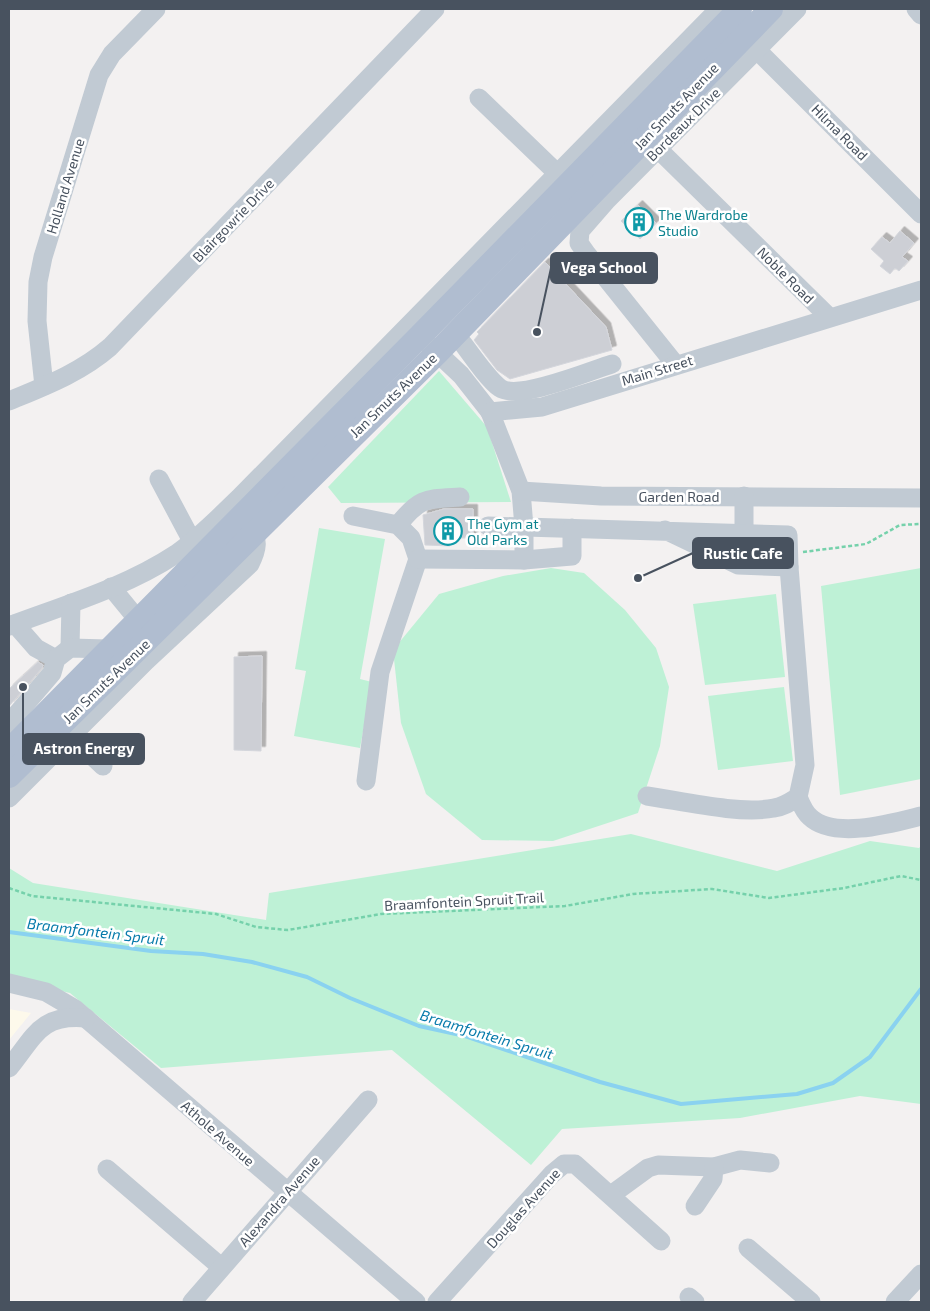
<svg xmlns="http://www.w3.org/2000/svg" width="930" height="1311" viewBox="0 0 930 1311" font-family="'Exo 2',sans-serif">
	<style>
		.commercial { fill: #fdf9eb }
		.green { fill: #bef1d6 }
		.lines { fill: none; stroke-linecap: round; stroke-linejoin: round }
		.stream { stroke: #8ad2f0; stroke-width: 4 }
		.building { fill: #cdcfd5; stroke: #d4d6dc; filter: url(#shadow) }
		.path { stroke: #75d1ab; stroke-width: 2.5; stroke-dasharray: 4 2.5; stroke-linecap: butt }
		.minor { stroke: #c1cad3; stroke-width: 19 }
		.major { stroke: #b0bdd0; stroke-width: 24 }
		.labels { text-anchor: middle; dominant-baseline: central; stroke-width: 5; stroke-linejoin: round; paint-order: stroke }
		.street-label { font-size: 14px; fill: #48525f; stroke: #fff }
		.culture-label { font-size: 14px; fill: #0d838f; stroke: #fff; text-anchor: start }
		.water-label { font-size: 15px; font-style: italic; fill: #087bab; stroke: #fff }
		.leader { fill: none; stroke: #48525f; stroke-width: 2 }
		.callout-dot { fill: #48525f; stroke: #fff; stroke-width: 2 }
		.callout { fill: #48525f; stroke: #48525f; stroke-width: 2 }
		.callout-label { font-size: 15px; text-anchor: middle; font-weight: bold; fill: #fff }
	</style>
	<defs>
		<filter id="shadow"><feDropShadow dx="4.5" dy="-4.5" stdDeviation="0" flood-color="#0004"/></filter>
	</defs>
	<rect width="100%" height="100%" fill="#f3f1f1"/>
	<path class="commercial" d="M9,1009l22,4 -22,27z"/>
	<g class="green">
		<path d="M439,371l48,56 24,75 -170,1 -13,-16z"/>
		<path d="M319,528l66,11 -25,140 12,3 -12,66 -66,-12 12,-65 -11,-2z"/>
		<path d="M551,568l33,5 41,37 31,38 13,39 -9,59 -22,67 -85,28 -71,-1 -56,-46 -25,-71 -8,-73 46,-56 64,-18z"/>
		<path d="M921,568v211l-81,16 -19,-209z"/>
		<path d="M776,594l9,83 -80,8 -12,-81z"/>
		<path d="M784,687l9,74 -75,9 -10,-74z"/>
		<path d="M631,834l146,37 93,-30 49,7 2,-2v258l-61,-8 -120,22 -178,11 -31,36 -139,-115 -231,18 -91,-75 -61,-14v-111l24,15 233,37 3,-27z"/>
	</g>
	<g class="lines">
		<path class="stream" d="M9,932l142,19 52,3 49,8 55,15 43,21 69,28 46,10 135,46 81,22 116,-10 36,-11 37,-26 51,-68"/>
	</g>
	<g class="building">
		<path d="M638,205l18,18 -16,16 -19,-18z"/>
		<path d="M900,231l14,12 -12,14 6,4 -9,10 -4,-3 -5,6 -10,-8 4,-5 -13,-12 11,-12 8,6z"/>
		<path d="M544,263h2l60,64 6,23 -102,29 -13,-9 -23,-30 5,-6 -2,-2z"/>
		<path d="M444,509h29v29h-23v8l-25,-1 -2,-30z"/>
		<path d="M262,656l-1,95 -27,-1v-93z"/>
		<path d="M38,662l5,3 -1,3 -33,38v-17z"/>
	</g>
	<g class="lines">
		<g class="path">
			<path d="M803,552l63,-8 34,-19 21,-1"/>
			<path d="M9,888l23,8 184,18 40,13 32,3 93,-16 184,-8 68,-12 79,-5 57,9 75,-10 57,-12 20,4"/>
		</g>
		<g class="minor">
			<path d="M916,9l5,6"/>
			<path d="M757,50l164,164"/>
			<path d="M479,98l78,75"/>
			<path d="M658,149l171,168"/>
			<path d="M455,333c11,14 32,46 45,55 19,13 89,-17 112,-24"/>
			<path d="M428,344l33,31 29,37 31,79 3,36v33"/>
			<path d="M675,364l-89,-111 -7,-10 1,-12 27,-31 190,-191"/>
			<path d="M44,386l-7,-65 1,-39 5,-25 56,-182 13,-21 44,-45"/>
			<path d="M9,401c36,-15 71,-28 101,-54l325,-338"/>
			<path d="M490,412l52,-5 379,-117"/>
			<path d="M159,479l33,62"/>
			<path d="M521,491l80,5 320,2"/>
			<path d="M744,496v37"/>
			<path d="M353,516l45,9 13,13 7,21 -38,113 -14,109"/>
			<path d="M398,525c22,-28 28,-26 62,-28"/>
			<path d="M488,526l300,9 1,32 -51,-2 -73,-35"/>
			<path d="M418,559l106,1 48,-4v-28"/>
			<path d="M111,587l36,44"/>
			<path d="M15,624l21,24 20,11"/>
			<path d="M9,626c56,-21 117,-39 167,-72 23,-16 43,-37 63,-56l480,-489"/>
			<path d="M70,648l1,-45"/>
			<path d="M71,736l32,30"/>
			<path d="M9,750l2,-29 41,-48 4,-14 14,-11 38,1"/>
			<path d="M647,796c35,5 93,19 127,12 9,-1 16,-6 24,-11l7,-32 -16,-198"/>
			<path d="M798,797c3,7 6,15 12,20 24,23 83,6 111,-1"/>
			<path d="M9,798l137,-137 104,-97c7,-14 10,-25 -1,-38"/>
			<path d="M9,983l37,9 29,17 341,293"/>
			<path d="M9,1068c26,-32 31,-54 77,-50"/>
			<path d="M107,1169l114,98"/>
			<path d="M611,1195l37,-27 10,-3 56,2 26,-7 30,3"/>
			<path d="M695,1206l18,-27 1,-12"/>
			<path d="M748,1248l63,54"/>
			<path d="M689,1297l6,5"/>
			<path d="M192,1302l176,-202"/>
			<path d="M437,1302l115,-128 12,-10h11l86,77"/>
			<path d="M895,1302l26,-28"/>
		</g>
		<g class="major">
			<path d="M9,751l410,-414 321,-328"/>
			<path d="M9,776l429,-424 333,-343"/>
		</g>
	</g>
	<defs>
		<symbol id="building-ring" viewBox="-11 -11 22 22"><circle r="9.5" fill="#fff" stroke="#0f9aa8" stroke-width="1.5"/><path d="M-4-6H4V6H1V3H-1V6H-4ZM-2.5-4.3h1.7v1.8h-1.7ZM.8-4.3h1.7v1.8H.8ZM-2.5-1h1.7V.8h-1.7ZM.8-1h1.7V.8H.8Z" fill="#0f9aa8"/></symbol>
	</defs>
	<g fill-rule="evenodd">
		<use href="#building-ring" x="623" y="206" width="32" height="32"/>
		<use href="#building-ring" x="432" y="515" width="32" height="32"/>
	</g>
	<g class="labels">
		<g class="street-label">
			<text transform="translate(676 106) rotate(-46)">Jan Smuts Avenue</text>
			<text transform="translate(683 124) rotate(-45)">Bordeaux Drive</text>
			<text transform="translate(840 132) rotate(45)">Hilma Road</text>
			<text transform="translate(65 186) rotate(-73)">Holland Avenue</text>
			<text transform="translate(233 220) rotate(-46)">Blairgowrie Drive</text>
			<text transform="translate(786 275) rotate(45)">Noble Road</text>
			<text transform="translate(657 370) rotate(-17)">Main Street</text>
			<text transform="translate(393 395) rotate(-44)">Jan Smuts Avenue</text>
			<text x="679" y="496">Garden Road</text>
			<text transform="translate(106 681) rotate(-44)">Jan Smuts Avenue</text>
			<text transform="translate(464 901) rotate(-3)">Braamfontein Spruit Trail</text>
			<text transform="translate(218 1133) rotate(41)">Athole Avenue</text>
			<text transform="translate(279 1201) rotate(-49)">Alexandra Avenue</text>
			<text transform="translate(523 1208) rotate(-48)">Douglas Avenue</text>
		</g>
		<g class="culture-label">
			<text x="658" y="214">The Wardrobe<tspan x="658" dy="16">Studio</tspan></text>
			<text x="467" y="523">The Gym at<tspan x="467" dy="16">Old Parks</tspan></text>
		</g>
		<g class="water-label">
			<text transform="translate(96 931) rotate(7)">Braamfontein Spruit</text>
			<text transform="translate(487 1034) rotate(17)">Braamfontein Spruit</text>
		</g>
	</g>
	<path class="leader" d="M537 332L551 268M638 578L693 553M23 687L23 749"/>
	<g class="callout-dot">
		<circle cx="537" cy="332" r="5"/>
		<circle cx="638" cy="578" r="5"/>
		<circle cx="23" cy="687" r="5"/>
	</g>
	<g class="callout">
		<rect x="551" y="253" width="106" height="30" rx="5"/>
		<rect x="693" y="538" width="100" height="30" rx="5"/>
		<rect x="23" y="734" width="121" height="30" rx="5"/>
	</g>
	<g class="callout-label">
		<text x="604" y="273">Vega School</text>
		<text x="743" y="559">Rustic Cafe</text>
		<text x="84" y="754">Astron Energy</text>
	</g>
	<rect width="930" height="1311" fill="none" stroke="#48525f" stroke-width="20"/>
</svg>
